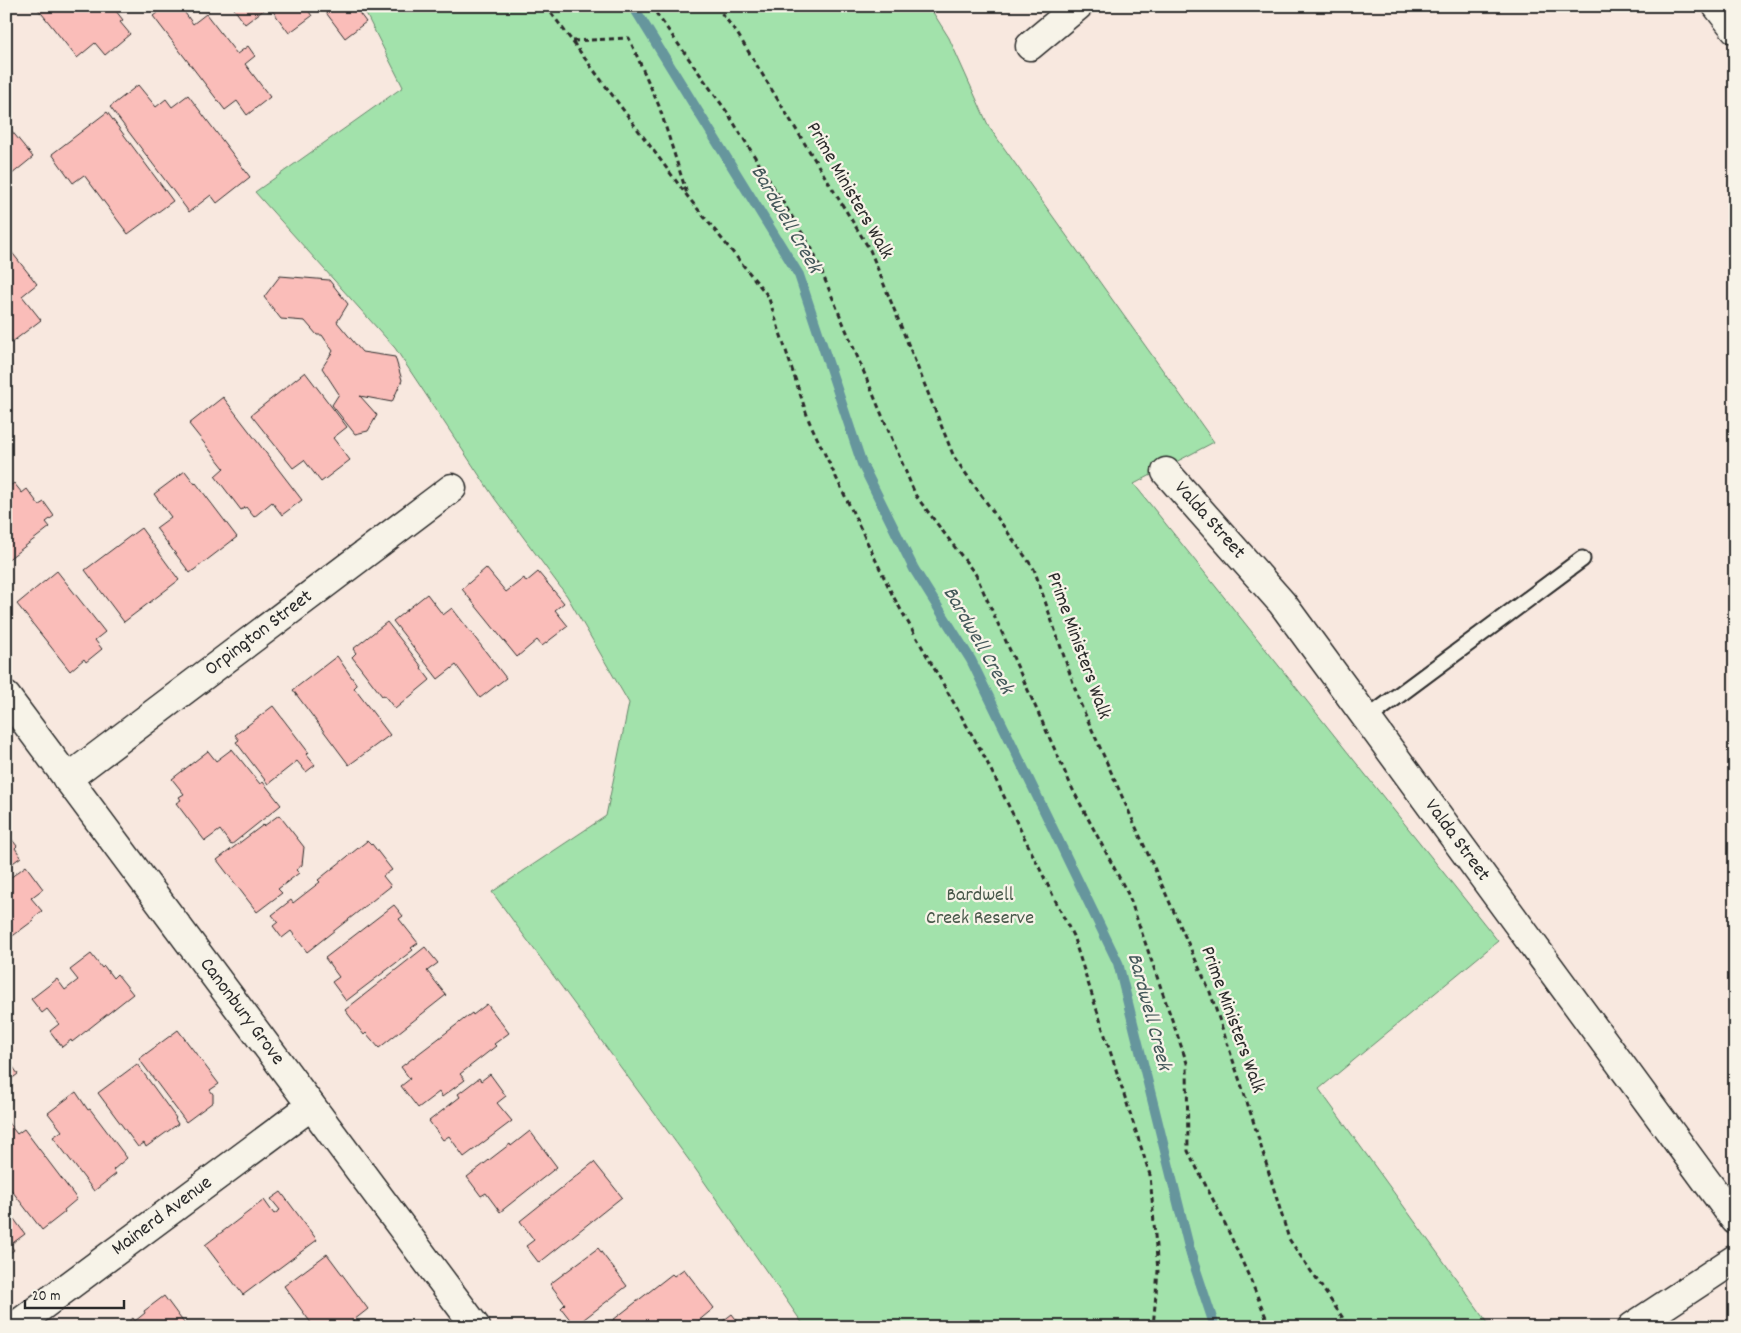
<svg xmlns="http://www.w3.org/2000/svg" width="1741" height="1333" viewBox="0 0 1741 1333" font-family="Dekko,sans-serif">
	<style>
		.green { fill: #a2e2ab; stroke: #66866b }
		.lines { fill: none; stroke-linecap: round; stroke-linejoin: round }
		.stream { stroke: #66969d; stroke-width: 10 }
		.building { fill: #fabdb9; stroke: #2b2b2b }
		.lane-casing { stroke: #2b2b2b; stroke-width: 19 }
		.street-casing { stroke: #2b2b2b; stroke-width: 31 }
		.path { stroke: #2b2b2b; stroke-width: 3; stroke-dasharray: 5 4; stroke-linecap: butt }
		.lane { stroke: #f7f3e8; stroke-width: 15 }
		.street { stroke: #f7f3e8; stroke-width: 28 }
		.labels { text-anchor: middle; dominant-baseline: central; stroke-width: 4.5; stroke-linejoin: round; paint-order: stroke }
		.street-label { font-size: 20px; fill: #2b2b2b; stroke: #f7f3e8 }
		.park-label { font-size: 20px; fill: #49594b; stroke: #f7f3e8 }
		.water-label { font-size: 21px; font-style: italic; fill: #44585a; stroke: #f7f3e8 }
	</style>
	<rect width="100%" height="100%" fill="#f8e8df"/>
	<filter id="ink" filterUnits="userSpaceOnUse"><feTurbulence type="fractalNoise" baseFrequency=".02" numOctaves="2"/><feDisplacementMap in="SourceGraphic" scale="10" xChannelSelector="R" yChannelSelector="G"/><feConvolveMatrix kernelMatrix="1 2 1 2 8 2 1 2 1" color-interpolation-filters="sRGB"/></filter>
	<g filter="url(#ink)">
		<path class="green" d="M362,6h567l20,32 40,89 225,315 -80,42 364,457 -179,148 172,238h-686l-111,-160 -202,-275 114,-76 23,-113 -62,-107 -72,-97 -100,-151 -140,-156 148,-105z"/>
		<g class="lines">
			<path class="stream" d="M633,6l166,269 63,189 52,105 57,91 147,303 73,292 24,72"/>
		</g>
		<g class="building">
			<path d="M42,6h70l11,14 -3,2 10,12 -25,21 -10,-12 -18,15 -39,-49z"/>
			<path d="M166,6h14l13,18 13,-10 31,40 11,-8 7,10 -10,8 25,33 -23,18 -10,-14 -12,9 -72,-94z"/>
			<path d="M232,6h73l7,10 -23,17 -20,-27 -24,18z"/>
			<path d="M321,6h33l12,16 -21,16z"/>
			<path d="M138,85l18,22 10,-8 6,8 16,-12 62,82 -33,26 -6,-8 -22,17 -79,-105z"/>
			<path d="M107,112l66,89 -45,33 -44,-59 -11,8 -21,-29z"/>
			<path d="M6,124l27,33 -27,22z"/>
			<path d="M6,245l31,39 -15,12 19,24 -34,26z"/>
			<path d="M280,276l49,4 19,24 -11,18 25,30 33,5 7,23 -10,22 -32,-6 17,19 -9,16 -13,3 -23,-29 7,-11 -17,-26 11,-17 -11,-16h-5l-12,-14 -24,-2 -17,-22z"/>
			<path d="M305,372l42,55 -14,11 17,22 -29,22 -17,-22 -11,8 -42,-53z"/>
			<path d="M223,397l79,103 -20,15 -10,-13 -18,15 -8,-10 -5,3 -26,-34 9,-8 -35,-44z"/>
			<path d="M185,471l10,13 1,-1 41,54 -47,36 -34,-45 15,-11 -17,-23z"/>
			<path d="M14,483l8,10 5,-4 12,16 5,-3 10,14 -8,6 4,5 -44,34v-72z"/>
			<path d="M141,528l38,52 -55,42 -39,-52z"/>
			<path d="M486,568l20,24 18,-14 2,4 12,-10 26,31 -9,7 13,16 -26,20 -5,-6 -20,17 -55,-68z"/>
			<path d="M57,571l48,61 -10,8 7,9 -16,13 -2,-3 -14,12 -53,-67z"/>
			<path d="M427,594l16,21 9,-7 54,70 -26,20 -24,-33 -18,14 -45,-58z"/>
			<path d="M387,622l35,45 -1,1 9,12 -35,29 -11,-14 -2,1 -30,-39 4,-4 -3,-4z"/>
			<path d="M337,656l20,29 -3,3 36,47 -41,30 -56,-75z"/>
			<path d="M273,706l36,47 -3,1 9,11 -9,7 -9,-11 -29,23 -32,-42 3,-2 -4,-5z"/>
			<path d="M232,749l28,35 3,-2 18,23 -50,40 -11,-15 -15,11 -29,-38 5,-3 -2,-3 5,-3 -12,-15 36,-28 8,10z"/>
			<path d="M279,815l25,32 -2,18 -6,5 3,3 -21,16 4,4 -25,19 -40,-52 46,-35 1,1z"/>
			<path d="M6,832l11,14 -2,2 6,9 -15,11z"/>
			<path d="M367,841l4,4 1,-1 20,26 -9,6 8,10 -84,66 -16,-21 -9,7 -9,-12 5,-4 -6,-7 19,-15 2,3 27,-21 -2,-2z"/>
			<path d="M26,866l17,23 -12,9 11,13 -9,7 1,2 -28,21v-60z"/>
			<path d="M394,905l9,11 -4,3 19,24 -7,5 2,2 -67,51 -14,-19 7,-5 -14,-19z"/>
			<path d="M425,947l13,16 -11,8 19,24 -67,53 -13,-15 -2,2 -19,-25z"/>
			<path d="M91,954l11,14 2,-2 9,12 4,-4 16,20 -61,48 -1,-2 -9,7 -12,-16 9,-7 -12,-15 -5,4 -11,-14 26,-20 8,11 13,-10 -8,-10z"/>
			<path d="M487,1004l22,29 -15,11 2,2 -36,28 5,6 -23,17 -3,-5 -21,16 -17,-22 9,-7 -9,-12 71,-54 1,2z"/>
			<path d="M178,1030l41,54 -9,6 3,4v8l-27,20 -47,-63z"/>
			<path d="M6,1054l7,8 -2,2 7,10 -12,9z"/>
			<path d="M137,1064l39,54 -1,1 3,5 -32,23 -2,-4 -6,4 -40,-54z"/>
			<path d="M490,1074l16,22 -9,7 15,18 -48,36 -15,-21 -6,4 -14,-19 31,-24 -2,-3 21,-16 2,3z"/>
			<path d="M76,1092l12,18 2,-1 37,49 -14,12 3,4 -22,17 -41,-54 9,-6 -14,-18z"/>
			<path d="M6,1120l11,14 7,-5 53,70 -13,11 1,2 -23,18 -36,-47z"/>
			<path d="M530,1131l27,36 -57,45 -14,-19 -5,3 -14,-19 43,-33 1,2z"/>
			<path d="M594,1162l28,35 -83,66 -13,-17 8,-6 -14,-19z"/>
			<path d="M281,1192l36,48 -74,55 -38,-50 59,-45 10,14 6,-4 -9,-11z"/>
			<path d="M6,1208l19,26 -15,11 4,5 -8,6z"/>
			<path d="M598,1248l29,38 -52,40 -14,-18 4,-4 -15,-20z"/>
			<path d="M327,1254l41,55 -23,18h-31l-30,-41z"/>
			<path d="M684,1269l30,39 -17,14 2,3 -2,2h-93l68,-53 2,2z"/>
			<path d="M164,1296l23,31h-65l11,-9 2,3 10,-8 -1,-2z"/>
			<path d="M732,1314l10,13h-27z"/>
		</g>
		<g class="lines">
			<defs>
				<path id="lane" d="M1368,718l214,-159"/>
				<g id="street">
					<path d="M1717,6l18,23"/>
					<path d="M1030,46l48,-40"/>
					<path id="s1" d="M1166,472l116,131 453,617"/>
					<path id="s2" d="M6,696l470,631"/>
					<path id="s3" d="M67,779l385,-291"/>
					<path id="s4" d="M14,1327l297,-221"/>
					<path d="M1632,1327l103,-68"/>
				</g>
			</defs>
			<use href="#lane" class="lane-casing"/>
			<use href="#street" class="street-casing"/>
			<g class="path">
				<path d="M546,6l142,191 80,99 41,125 84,175 91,160 89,180 77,239 8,96 -5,56"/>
				<path d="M651,6l76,106 85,137 104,247 60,79 97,215 56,106 58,167 1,88 34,66 29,64 19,46"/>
				<path d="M716,6l21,27 133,217 84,207 80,112 46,134 130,289 42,125 37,122 60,88"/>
				<path d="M573,41l56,-3 30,68 28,88"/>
			</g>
			<use href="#lane" class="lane"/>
			<use href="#street" class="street"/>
		</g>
	</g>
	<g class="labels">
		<g class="street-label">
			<text transform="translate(849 191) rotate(60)">Prime Ministers Walk</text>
			<text stroke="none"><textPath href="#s1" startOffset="65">Valda Street</textPath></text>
			<text stroke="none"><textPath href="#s3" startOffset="241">Orpington Street</textPath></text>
			<text transform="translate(1078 646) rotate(70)">Prime Ministers Walk</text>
			<text stroke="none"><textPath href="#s1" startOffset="470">Valda Street</textPath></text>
			<text stroke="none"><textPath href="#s2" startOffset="394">Canonbury Grove</textPath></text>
			<text transform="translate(1232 1020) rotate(70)">Prime Ministers Walk</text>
			<text stroke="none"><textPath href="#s4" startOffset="185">Mainerd Avenue</textPath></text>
		</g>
		<g class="park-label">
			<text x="980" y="896">Bardwell<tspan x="980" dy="23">Creek Reserve</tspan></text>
		</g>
		<g class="water-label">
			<text transform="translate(785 220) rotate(60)">Bardwell Creek</text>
			<text transform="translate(977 641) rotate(60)">Bardwell Creek</text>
			<text transform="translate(1148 1012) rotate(75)">Bardwell Creek</text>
		</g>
	</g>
	<rect width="1741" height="1333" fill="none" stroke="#f7f3e8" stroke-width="25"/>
	<rect x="12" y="12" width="1716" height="1308" fill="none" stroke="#2b2b2b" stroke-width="2" filter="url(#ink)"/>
	<path d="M25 1300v8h99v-8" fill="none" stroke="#2b2b2b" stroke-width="2.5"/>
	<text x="32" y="1300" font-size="15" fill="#2b2b2b" stroke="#f7f3e8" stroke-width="4" paint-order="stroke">20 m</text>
</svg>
